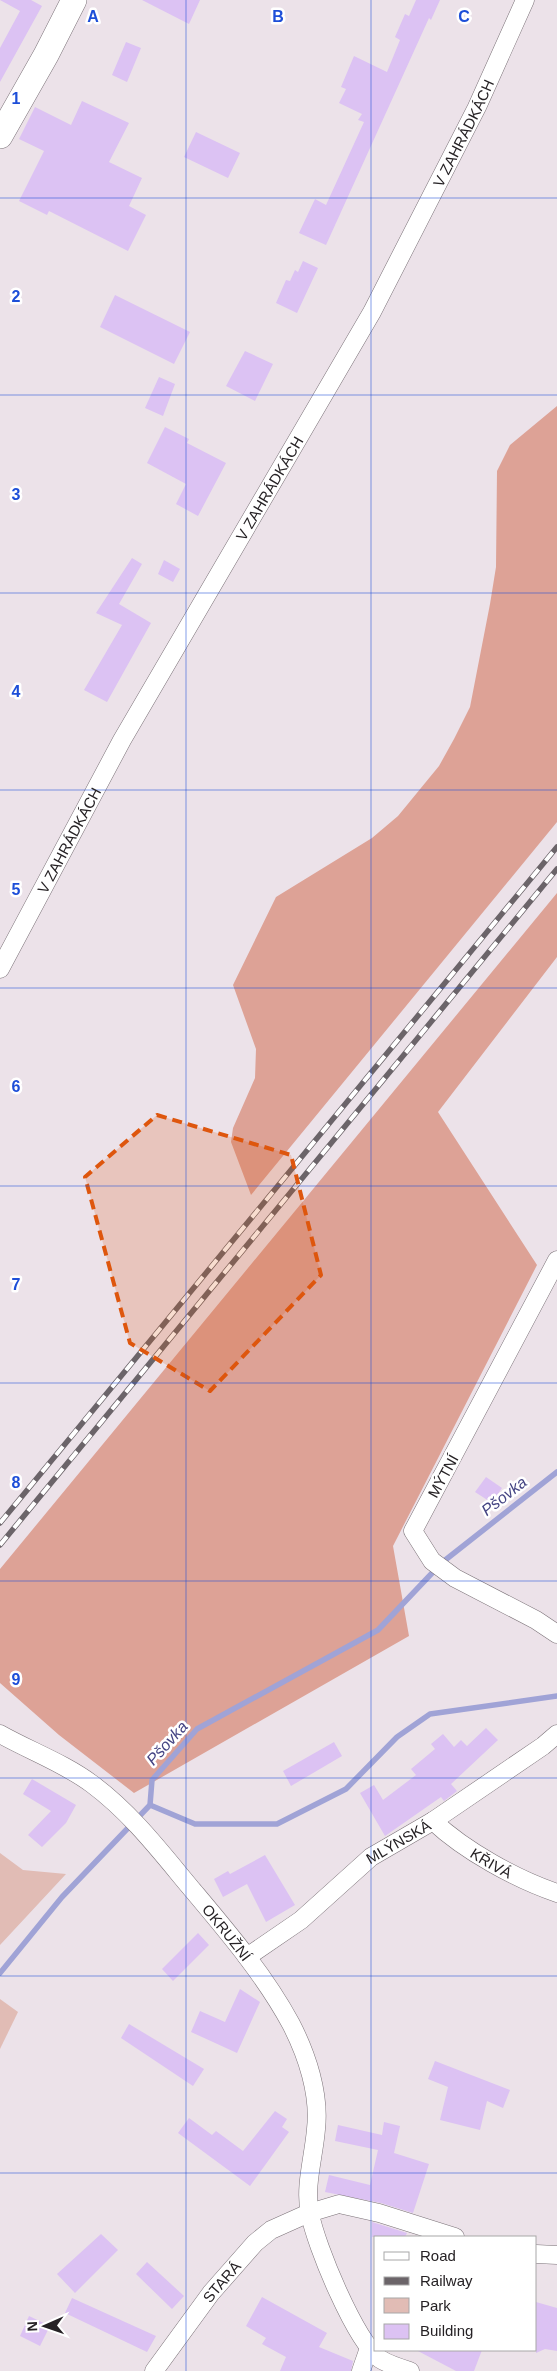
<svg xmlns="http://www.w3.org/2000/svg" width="557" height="2371" viewBox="0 0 557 2371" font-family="Helvetica,sans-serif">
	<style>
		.green { fill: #e1bcb5 }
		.forest { fill: #dda296 }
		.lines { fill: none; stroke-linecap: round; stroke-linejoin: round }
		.stream { stroke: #a0a3d6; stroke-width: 5.5 }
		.building { fill: #dcc2f3 }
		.street-casing { stroke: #7b7278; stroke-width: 19 }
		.secondary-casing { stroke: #7b7278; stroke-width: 26 }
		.street { stroke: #fff; stroke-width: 18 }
		.secondary { stroke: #fff; stroke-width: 25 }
		.rail-casing { stroke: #6b6469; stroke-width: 5.5 }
		.rail { stroke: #fff; stroke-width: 4; stroke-dasharray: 11; stroke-linecap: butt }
		.marked { fill: #de560d; fill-opacity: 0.2; stroke: #de560d; stroke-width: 4; stroke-dasharray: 10 6; stroke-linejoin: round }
		.grid { fill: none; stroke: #1d4ed8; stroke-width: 1; stroke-opacity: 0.55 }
		.labels { text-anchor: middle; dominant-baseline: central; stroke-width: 5; stroke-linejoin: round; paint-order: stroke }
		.street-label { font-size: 15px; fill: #262225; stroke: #fff }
		.water-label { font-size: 16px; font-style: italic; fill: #444483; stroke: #fff }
		.grid-label { font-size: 16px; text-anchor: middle; font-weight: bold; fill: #1d4ed8; stroke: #fff; stroke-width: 5; stroke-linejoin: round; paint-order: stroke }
	</style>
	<rect width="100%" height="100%" fill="#ece2e9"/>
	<g class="green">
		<path d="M0,1853l23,17 43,4 -66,71z"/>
		<path d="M0,1999l18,13 -18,37z"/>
	</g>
	<g class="forest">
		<path d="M557,406v416l-306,373 -20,-53 2,-14 22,-50 1,-29 -23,-64 43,-88 96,-59 26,-22 41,-50 15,-27 16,-32 20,-103 6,-37 1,-96 13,-26z"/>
		<path d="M557,893v64l-119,155 99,153 -144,281 16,90 -275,157 -75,-58 -59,-52v-114z"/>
	</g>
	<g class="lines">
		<g class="stream">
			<path d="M444,1561l113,-89"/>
			<path d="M150,1805l45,19h82l69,-35 51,-52 33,-23 127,-18"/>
			<path d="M0,1973l62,-76 88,-92 2,-25 45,-51 181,-99 56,-59"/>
		</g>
	</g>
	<g class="building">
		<path d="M0,0h31l11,6 -42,76v-34l20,-37z"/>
		<path d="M142,0h58l-11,24z"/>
		<path d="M416,0h24l-9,20 -2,-2 -103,227 -27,-12 16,-34 11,6 38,-83 -6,-2 4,-6 -23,-11 7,-14 -5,-2 13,-31 33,16 13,-32 -5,-3 10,-23 4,2z"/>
		<path d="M126,42l15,6 -14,34 -15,-7z"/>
		<path d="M82,101l47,22 -20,39 33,16 -13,28 17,9 -18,36 -79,-40 -2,4 -28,-14 25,-50 -25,-12 16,-32 36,18z"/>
		<path d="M196,132l44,21 -12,25 -44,-21z"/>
		<path d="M303,261l15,7 -21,45 -21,-10 10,-23 4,1 5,-11 3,2z"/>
		<path d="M115,295l75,37 -16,32 -74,-37z"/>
		<path d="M245,351l28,13 -18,37 -29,-15z"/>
		<path d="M159,377l16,7 -12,32 -18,-8z"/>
		<path d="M165,427l24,12 -2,4 39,20 -28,53 -22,-12 10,-20 -39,-21z"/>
		<path d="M132,558l10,6 -23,40 32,19 -44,79 -23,-12 38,-65 -26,-12z"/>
		<path d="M164,560l16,9 -7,13 -15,-8z"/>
		<path d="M486,1477l16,11 -10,15 -17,-11z"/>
		<path d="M486,1728l12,12 -47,44 6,7 -13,10 -3,-4 -56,39 -25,-43 14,-8 9,15 33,-25 -5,-6 24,-20 -4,-5 12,-10 11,13 7,-7 6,6z"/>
		<path d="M334,1742l8,14 -51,30 -8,-15z"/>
		<path d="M32,1779l44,26 -10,18 -24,24 -14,-12 23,-24 -28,-17z"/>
		<path d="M265,1855l30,50 -29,17 -19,-38 -24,13 -9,-18 14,-8 2,3z"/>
		<path d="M198,1933l11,12 -36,36 -11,-12z"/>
		<path d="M240,1989l20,13 -23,51 -46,-21 9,-21 25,11z"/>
		<path d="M129,2024l75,45 -11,17 -72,-48z"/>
		<path d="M435,2061l75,29 -7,18 -16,-7 -7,29 -40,-10 8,-33 -20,-8z"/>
		<path d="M275,2111l12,8 -5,8 7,5 -39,54 -72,-53 11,-15 23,17 4,-4 27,20z"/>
		<path d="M384,2122l16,4 -6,27 35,11 -16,49 -32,-10 -56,-11 4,-17 41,10 8,-35 -43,-9 3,-16 44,10z"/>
		<path d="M372,2222l35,11 -2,4h-33z"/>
		<path d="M101,2234l17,16 -43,43 -18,-19z"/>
		<path d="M147,2262l37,34 -12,13 -36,-35z"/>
		<path d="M262,2297l65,36 -8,14 34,14 -2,10h-71l6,-14 -24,-13 4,-6 -20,-12z"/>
		<path d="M72,2298l84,38 -9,16 -82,-39z"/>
		<path d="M536,2302l21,6v43l-12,-2 -9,4z"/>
		<path d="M29,2316l21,10 -10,20 -20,-10z"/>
		<path d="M416,2350h66l-8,21h-18z"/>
	</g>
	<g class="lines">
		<defs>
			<g id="street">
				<path id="s1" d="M0,969l122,-229 250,-428 105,-205 48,-107"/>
				<path d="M557,1260l-144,271 19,30 23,17 81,42 21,14"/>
				<path id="s2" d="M0,1734c30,17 64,29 92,50 39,29 68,67 98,103 36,43 74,87 101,137 16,31 29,70 25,105 -2,27 -12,58 -6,85 6,32 45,126 70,145 8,5 20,9 30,12"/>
				<path id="s3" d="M433,1821c32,30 83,58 124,72"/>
				<path id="s4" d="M247,1957l54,-37 70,-63 62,-36 110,-75 14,-12"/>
				<path d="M536,2254l21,1"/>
				<path id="s5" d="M154,2371l57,-78 44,-50 16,-13 38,-17 30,-9 40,9 76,24"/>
				<path d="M361,2371l8,-23"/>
			</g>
			<path id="secondary" d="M0,136l46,-81 28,-55"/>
		</defs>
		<use href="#street" class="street-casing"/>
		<use href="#secondary" class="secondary-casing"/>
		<use href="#street" class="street"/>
		<use href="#secondary" class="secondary"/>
		<defs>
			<g id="rail">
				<path d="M0,1523l557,-676"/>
				<path d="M0,1545l557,-676"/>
			</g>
		</defs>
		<use href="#rail" class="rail-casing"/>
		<use href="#rail" class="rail"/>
	</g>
	<path class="marked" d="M157,1115l134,40 30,120 -111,116 -80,-48 -45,-166z"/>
	<path class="grid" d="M186,0v2371M371,0v2371M0,198h557M0,395h557M0,593h557M0,790h557M0,988h557M0,1186h557M0,1383h557M0,1581h557M0,1778h557M0,1976h557M0,2173h557"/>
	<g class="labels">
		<g class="street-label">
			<text stroke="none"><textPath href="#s1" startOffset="956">V ZAHRÁDKÁCH</textPath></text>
			<text stroke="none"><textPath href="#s1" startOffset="551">V ZAHRÁDKÁCH</textPath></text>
			<text stroke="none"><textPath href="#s1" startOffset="146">V ZAHRÁDKÁCH</textPath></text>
			<text transform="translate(443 1476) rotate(-61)">MÝTNÍ</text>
			<text stroke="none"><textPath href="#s4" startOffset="191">MLÝNSKÁ</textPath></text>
			<text stroke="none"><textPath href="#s3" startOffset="72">KŘIVÁ</textPath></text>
			<text stroke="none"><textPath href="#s2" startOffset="306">OKRUŽNÍ</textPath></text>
			<text stroke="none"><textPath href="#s5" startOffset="112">STARÁ</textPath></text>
		</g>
		<g class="water-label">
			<text transform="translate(504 1496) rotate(-38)">Pšovka</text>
			<text transform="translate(167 1743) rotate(-48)">Pšovka</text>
		</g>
	</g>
	<g class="grid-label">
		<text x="93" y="22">A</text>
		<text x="278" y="22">B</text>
		<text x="464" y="22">C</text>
		<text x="16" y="104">1</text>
		<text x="16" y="302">2</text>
		<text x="16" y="500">3</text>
		<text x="16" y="697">4</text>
		<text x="16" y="895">5</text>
		<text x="16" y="1092">6</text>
		<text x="16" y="1290">7</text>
		<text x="16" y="1488">8</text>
		<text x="16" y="1685">9</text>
	</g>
	<rect x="374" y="2236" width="162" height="115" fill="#ffffff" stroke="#a8a7a8"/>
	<rect x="384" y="2252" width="25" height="8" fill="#ffffff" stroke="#a8a7a8"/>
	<text x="420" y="2261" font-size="15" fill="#262225">Road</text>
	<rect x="384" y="2277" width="25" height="8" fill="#6b6469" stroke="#a8a7a8"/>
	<text x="420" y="2286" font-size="15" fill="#262225">Railway</text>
	<rect x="384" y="2298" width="25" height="15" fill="#e1bcb5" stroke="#a8a7a8"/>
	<text x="420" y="2311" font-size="15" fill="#262225">Park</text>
	<rect x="384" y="2324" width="25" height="15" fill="#dcc2f3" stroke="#a8a7a8"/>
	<text x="420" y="2336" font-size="15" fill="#262225">Building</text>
	<g transform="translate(45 2326) rotate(268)" stroke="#ffffff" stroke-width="4" paint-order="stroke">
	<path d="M0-4L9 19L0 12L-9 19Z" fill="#262225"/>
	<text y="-8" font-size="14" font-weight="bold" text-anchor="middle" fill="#262225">N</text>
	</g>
</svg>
